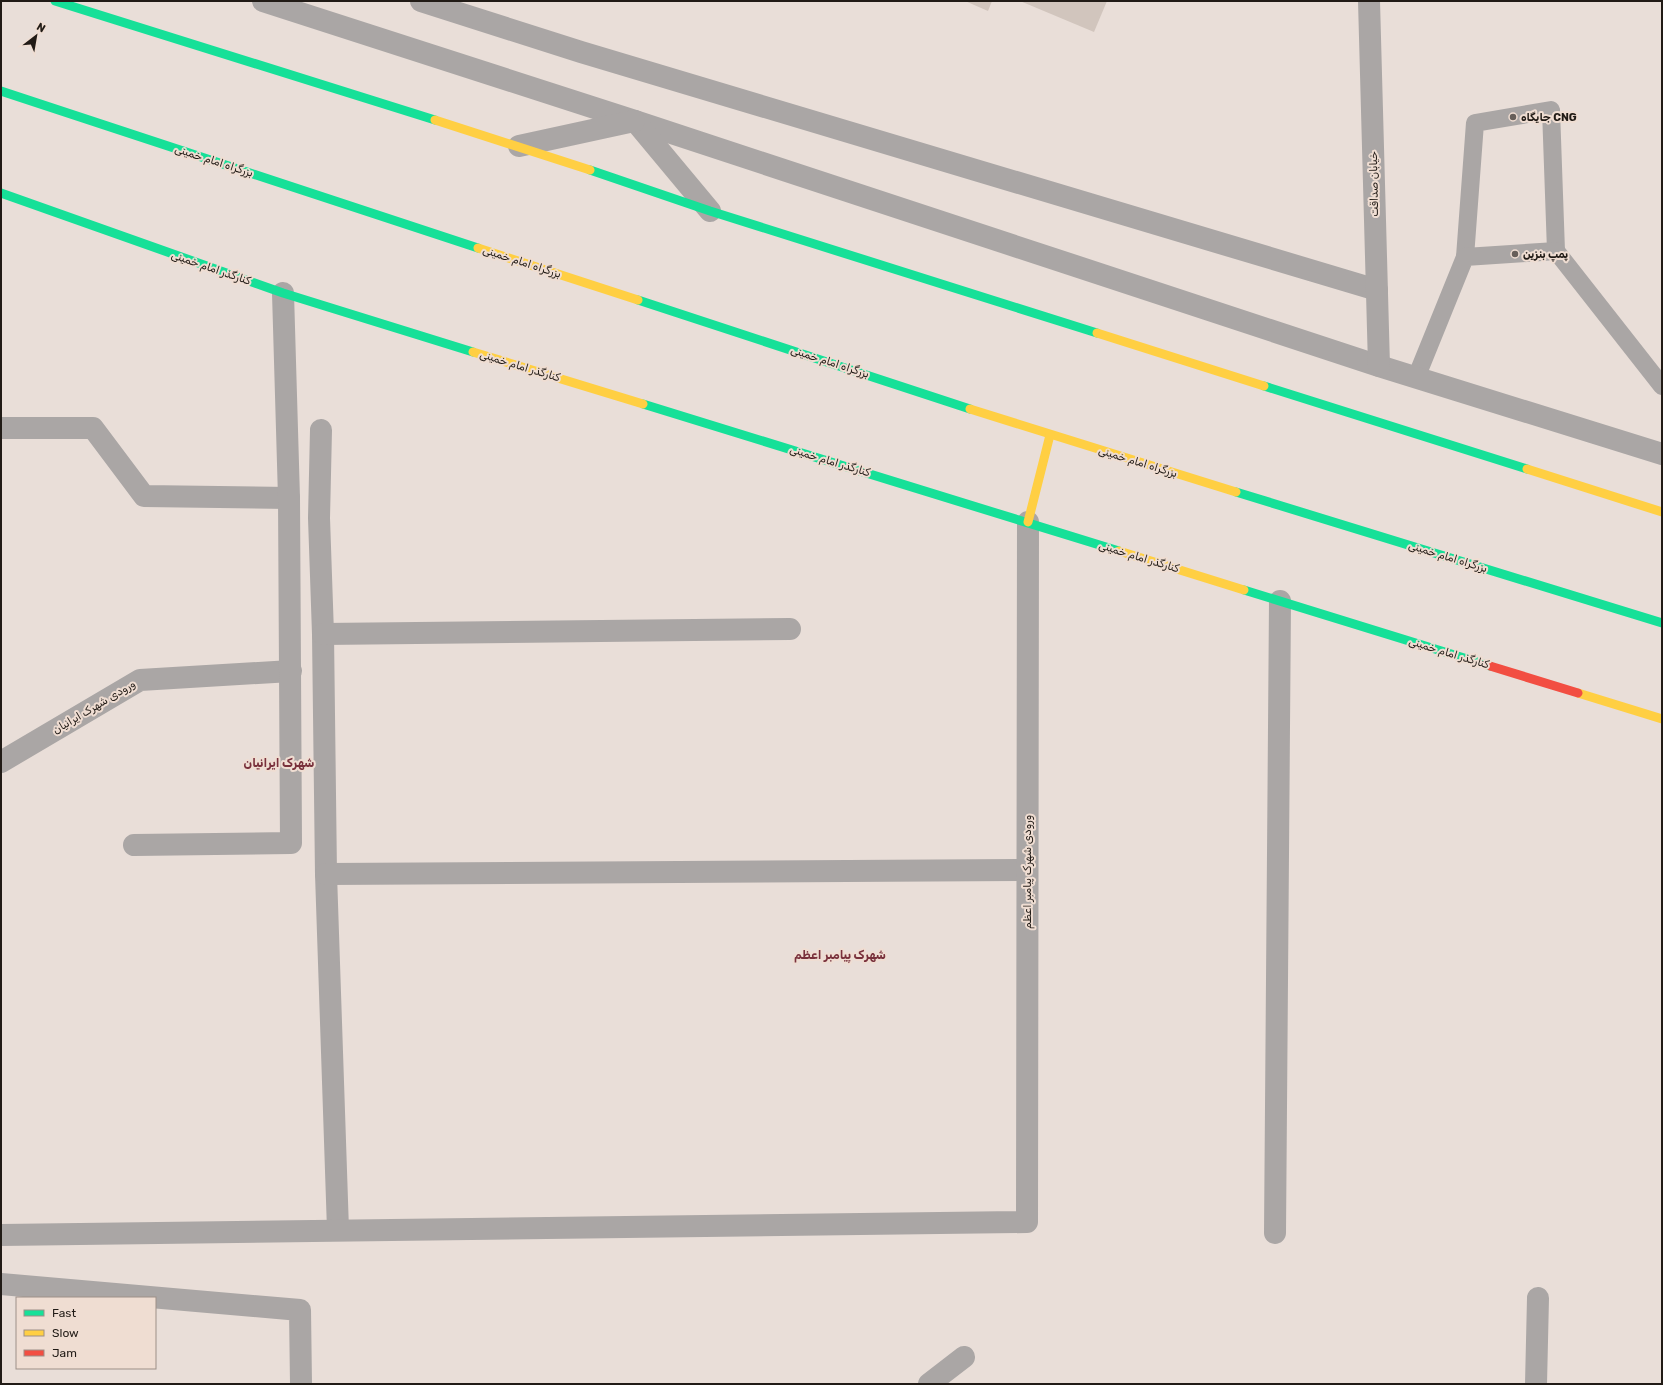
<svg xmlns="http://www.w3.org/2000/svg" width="1663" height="1385" viewBox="0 0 1663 1385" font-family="Rubik,Cairo,sans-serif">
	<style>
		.building { fill: #d1c5bd }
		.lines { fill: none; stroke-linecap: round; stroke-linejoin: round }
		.lane { stroke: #aaa6a5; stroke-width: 18 }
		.street { stroke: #aaa6a5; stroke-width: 22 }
		.fast { stroke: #16e098; stroke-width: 9 }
		.slow { stroke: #ffcf43; stroke-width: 9 }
		.jam { stroke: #f24e42; stroke-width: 9 }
		.poi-dot { fill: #675f5a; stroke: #efddd2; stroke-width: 1.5 }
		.labels { text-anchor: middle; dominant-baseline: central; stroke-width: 4; stroke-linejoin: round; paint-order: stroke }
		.poi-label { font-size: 11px; font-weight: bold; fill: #211b16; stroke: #efddd2; text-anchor: start }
		.street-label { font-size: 11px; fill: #211b16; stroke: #efddd2 }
		.neighbourhood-label { font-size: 12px; font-weight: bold; fill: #79313c; stroke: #efddd2 }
	</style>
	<rect width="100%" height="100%" fill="#e9ded8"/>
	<g class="building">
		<path d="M965,1h27l-4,10z"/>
		<path d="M1020,1h87l-13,31z"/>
	</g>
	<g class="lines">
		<g class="lane">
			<path d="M1465,257l10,-134 76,-13 5,141"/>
			<path d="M1416,378l49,-121 91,-6 106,135"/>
		</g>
		<g class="street">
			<path d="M263,1l372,120 744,245 283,88"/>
			<path d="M421,1l160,51 796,238"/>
			<path d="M1369,1l10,365"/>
			<path d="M635,121l75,90"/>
			<path d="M519,146l115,-25"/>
			<path d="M1,428h92l51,68 145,2"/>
			<path d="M321,430l-2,88 4,116 3,240 12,356"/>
			<path d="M323,634l467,-5"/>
			<path d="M1,762l139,-82 151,-9"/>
			<path d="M134,845l157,-2 -2,-345 -6,-205"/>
			<path d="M326,874l701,-4"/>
			<path d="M1275,1233l5,-632"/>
			<path d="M1,1235l1026,-13 1,-700"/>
			<path d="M1,1284l299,26 1,74"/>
			<path d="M929,1384l35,-27"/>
			<path d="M1536,1384l2,-86"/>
		</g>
		<g class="fast">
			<path d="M55,1l380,119"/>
			<path d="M1,91l477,157"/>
			<path d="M590,170l120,41 387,122"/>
			<path d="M1,193l282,100 190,59"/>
			<path d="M638,300l332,109"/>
			<path d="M1264,386l263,83"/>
			<path d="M643,404l476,147"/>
			<path d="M1236,492l426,131"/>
			<path d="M1244,590l246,76"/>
		</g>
		<g class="slow">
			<path d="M435,120l155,50"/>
			<path d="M478,248l160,52"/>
			<path d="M1097,333l167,53"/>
			<path d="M473,352l170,52"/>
			<path d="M970,409l266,83"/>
			<path d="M1527,469l135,43"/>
			<path d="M1028,522l22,-87"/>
			<path d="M1119,551l125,39"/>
			<path d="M1578,693l84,26"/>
		</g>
		<path class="jam" d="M1490,666l88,27"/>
	</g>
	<g class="poi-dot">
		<circle cx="1513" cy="117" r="4"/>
		<circle cx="1515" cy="254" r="4"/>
	</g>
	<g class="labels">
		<g class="poi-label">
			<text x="1521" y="117">جایگاه CNG</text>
			<text x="1523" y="254">پمپ بنزین</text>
		</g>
		<g class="street-label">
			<text transform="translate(214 161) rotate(18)">بزرگراه امام خمینی</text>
			<text transform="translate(1374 184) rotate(-91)">خیابان صداقت</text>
			<text transform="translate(522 262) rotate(18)">بزرگراه امام خمینی</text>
			<text transform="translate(211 268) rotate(19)">کنارگذر امام خمینی</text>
			<text transform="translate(830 362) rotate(18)">بزرگراه امام خمینی</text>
			<text transform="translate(520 366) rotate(17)">کنارگذر امام خمینی</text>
			<text transform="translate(830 461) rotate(17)">کنارگذر امام خمینی</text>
			<text transform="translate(1138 462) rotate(17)">بزرگراه امام خمینی</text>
			<text transform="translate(1139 557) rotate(17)">کنارگذر امام خمینی</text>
			<text transform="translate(1448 557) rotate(17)">بزرگراه امام خمینی</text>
			<text transform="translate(1449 653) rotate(17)">کنارگذر امام خمینی</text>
			<text transform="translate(94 707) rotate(-31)">ورودی شهرک ایرانیان</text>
			<text transform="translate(1027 872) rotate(-90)">ورودی شهرک پیامبر اعظم</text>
		</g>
		<g class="neighbourhood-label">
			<text x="279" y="763">شهرک ایرانیان</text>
			<text x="840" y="955">شهرک پیامبر اعظم</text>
		</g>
	</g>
	<rect width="1663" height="1385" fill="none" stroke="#211b16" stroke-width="4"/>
	<rect x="16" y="1297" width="140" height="72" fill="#efddd2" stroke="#9d8f87"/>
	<rect x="24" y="1310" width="20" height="6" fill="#16e098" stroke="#9d8f87"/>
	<text x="52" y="1317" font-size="12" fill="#211b16">Fast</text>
	<rect x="24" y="1330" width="20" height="6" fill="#ffcf43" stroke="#9d8f87"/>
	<text x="52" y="1337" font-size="12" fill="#211b16">Slow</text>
	<rect x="24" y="1350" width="20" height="6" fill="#f24e42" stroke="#9d8f87"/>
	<text x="52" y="1357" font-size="12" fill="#211b16">Jam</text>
	<g transform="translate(36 36) rotate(31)" stroke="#efddd2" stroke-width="3" paint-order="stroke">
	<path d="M0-3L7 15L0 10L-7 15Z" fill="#211b16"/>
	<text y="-6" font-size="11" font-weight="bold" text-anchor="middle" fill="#211b16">N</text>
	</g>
</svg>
